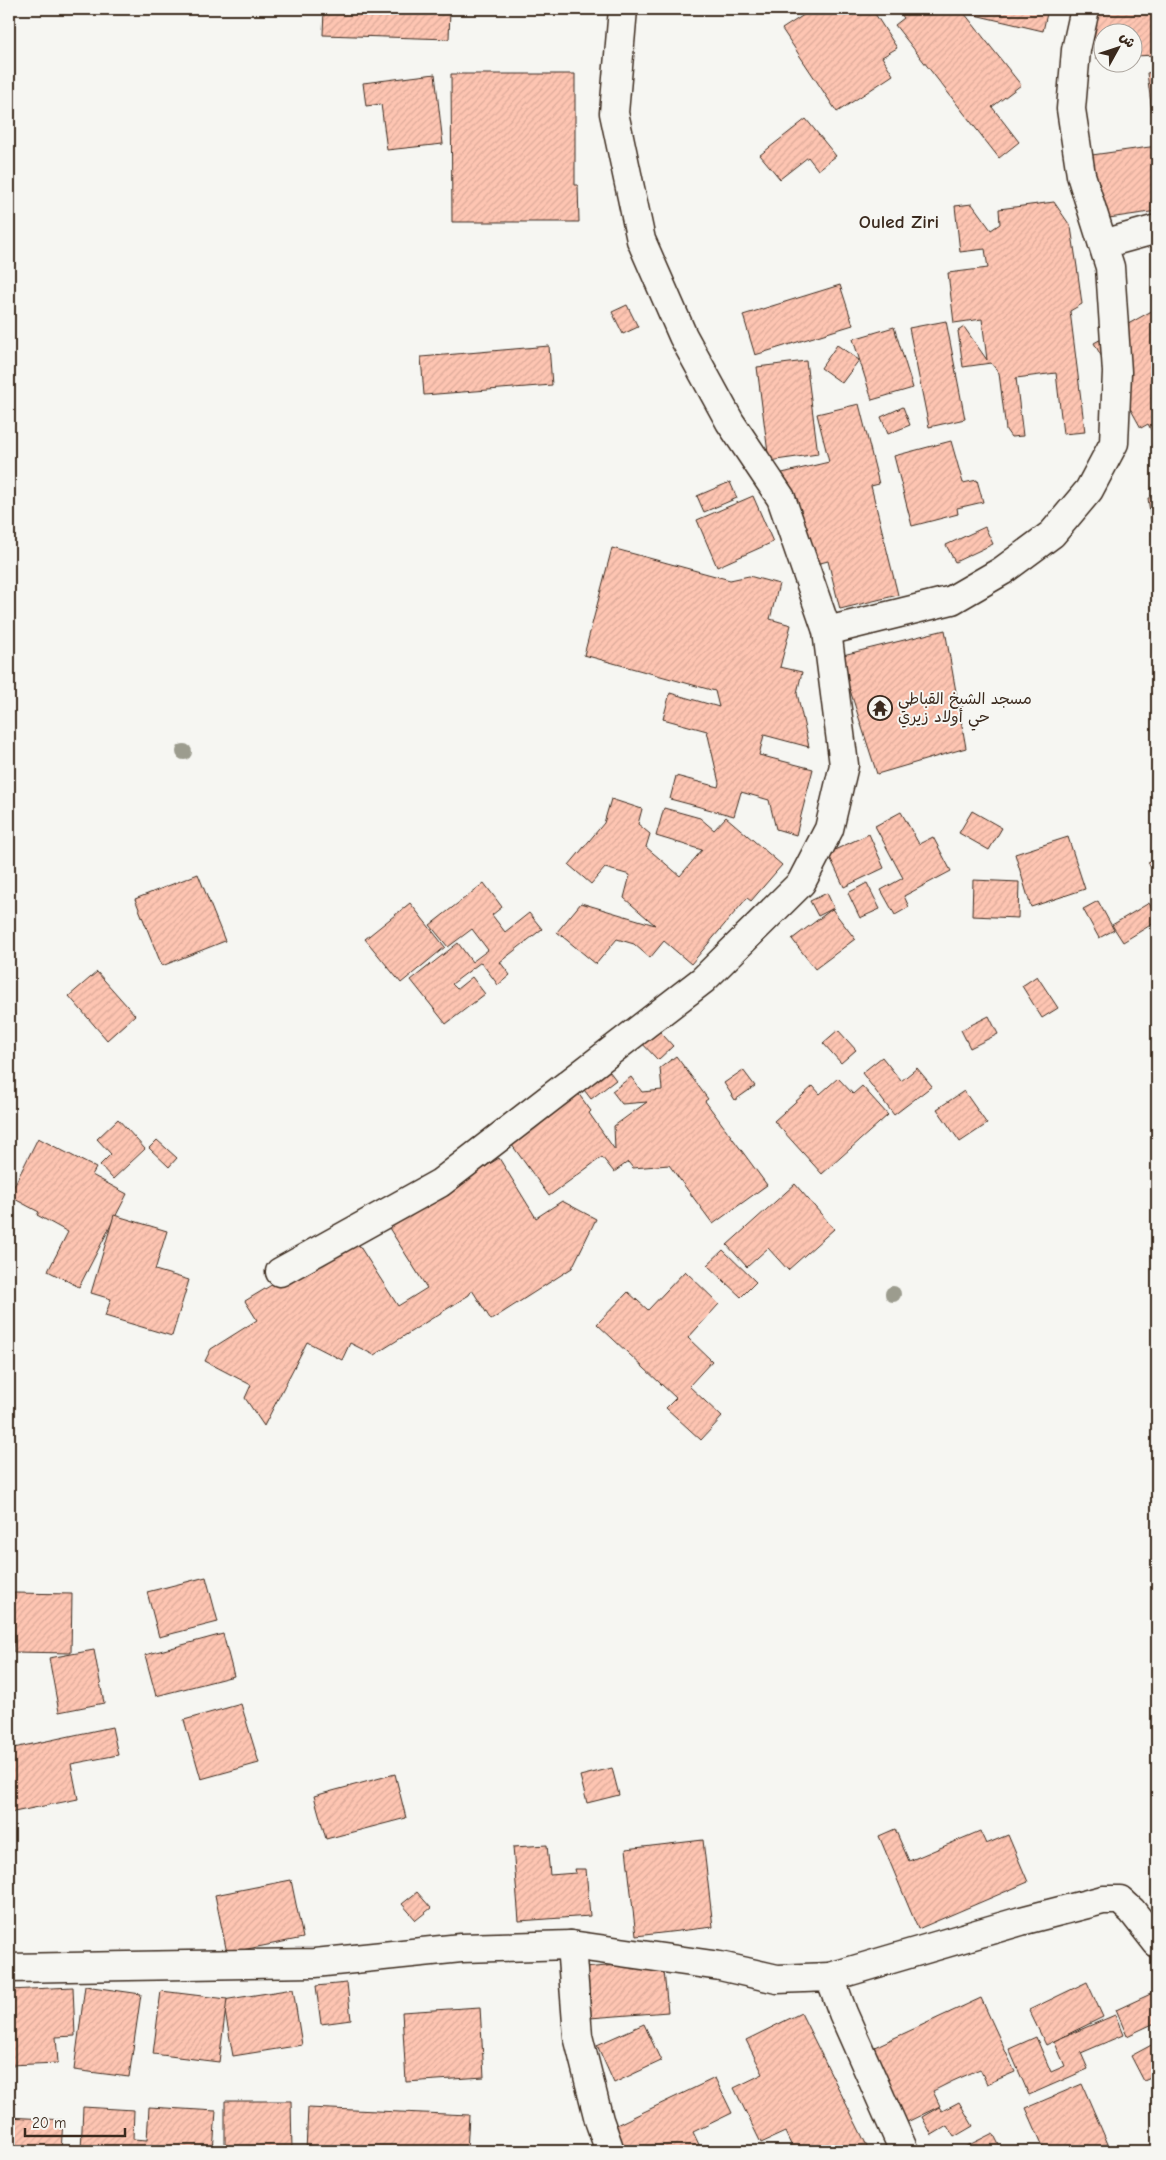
<svg xmlns="http://www.w3.org/2000/svg" width="1166" height="2160" viewBox="0 0 1166 2160" font-family="'Comic Neue','Playpen Sans Arabic',sans-serif">
	<style>
		.building { fill: url(#building-hatch); stroke: #3b2a1e }
		.lines { fill: none; stroke-linecap: round; stroke-linejoin: round }
		.minor-casing { stroke: #3b2a1e; stroke-width: 31 }
		.minor { stroke: #f6f6f2; stroke-width: 28 }
		.tree { fill: #9c9c8e }
		.labels { text-anchor: middle; dominant-baseline: central; stroke-width: 4; stroke-linejoin: round; paint-order: stroke }
		.poi-label { font-size: 16px; fill: #3b2a1e; stroke: #f6f6f2; text-anchor: start }
		.quarter-label { font-size: 19px; font-weight: bold; fill: #3b2a1e; stroke: #f6f6f2 }
	</style>
	<defs>
		<pattern id="building-hatch" width="6" height="6" patternUnits="userSpaceOnUse" patternTransform="scale(1.25)"><rect width="6" height="6" fill="#fec5b2"/><path d="M-1 1l2-2M0 6l6-6M5 7l2-2" fill="none" stroke="#dba999"/></pattern>
	</defs>
	<rect width="100%" height="100%" fill="#f6f6f2"/>
	<filter id="ink" filterUnits="userSpaceOnUse"><feTurbulence type="fractalNoise" baseFrequency=".02" numOctaves="2"/><feDisplacementMap in="SourceGraphic" scale="10" xChannelSelector="R" yChannelSelector="G"/><feConvolveMatrix kernelMatrix="1 2 1 2 8 2 1 2 1" color-interpolation-filters="sRGB"/></filter>
	<g filter="url(#ink)">
		<g class="building">
			<path d="M324,9h126l-1,30 -126,-4z"/>
			<path d="M813,9h59l25,39 -15,9 11,18 -56,37 -55,-83z"/>
			<path d="M897,9h64l60,76 -29,22 27,35 -20,16 -104,-133 9,-7z"/>
			<path d="M963,9h85l-5,22 -81,-19z"/>
			<path d="M1093,9h64v46l-23,1v-24h-30v26h-8z"/>
			<path d="M1157,71v63h-2l-8,-61z"/>
			<path d="M435,74l8,70 -56,6 -6,-46 -15,2 -3,-23z"/>
			<path d="M451,74h124v111h3l1,37h-127z"/>
			<path d="M806,119l30,37 -18,14 -10,-13 -28,22 -20,-24z"/>
			<path d="M1157,146v65l-55,8 -10,-64z"/>
			<path d="M1054,202l17,25 6,40 5,37 -12,7 15,121 -22,2 -7,-61 -40,5 7,58 -12,1 -5,-7 -7,-57 -8,-10 -28,4 -5,-36 6,-4 23,33 -5,-41 -28,4 -6,-50 40,-5 -3,-19 -25,3 -5,-46 17,-2 19,26 9,-6 -1,-15z"/>
			<path d="M840,285l13,40 -98,30 -12,-40z"/>
			<path d="M627,305l11,22 -15,7 -11,-22z"/>
			<path d="M1157,308v87l-6,3 6,12v31l-9,-17 -7,4 -47,-85z"/>
			<path d="M946,321l19,98 -36,8 -20,-99z"/>
			<path d="M894,327l19,61 -41,12 -19,-61z"/>
			<path d="M837,345l22,15 -17,23 -21,-15z"/>
			<path d="M549,346l3,39 -128,10 -3,-38z"/>
			<path d="M806,361l12,93 -49,7 -12,-94z"/>
			<path d="M859,404l20,80 -8,2 27,109 -58,14 -12,-48 -27,7 -23,-94 51,-12 -12,-48z"/>
			<path d="M903,407l7,18 -22,9 -7,-17z"/>
			<path d="M951,441l12,42 14,-3 6,22 -26,6 1,6 -46,12 -18,-70z"/>
			<path d="M730,482l7,16 -33,14 -7,-16z"/>
			<path d="M753,496l20,46 -56,25 -20,-47z"/>
			<path d="M1157,497v44h-3l-6,-43z"/>
			<path d="M985,527l8,17 -38,18 -9,-17z"/>
			<path d="M612,548l118,32 19,-4 30,8 -9,35 21,6 -11,42 22,5 -5,21 12,54 -45,-12 -5,20 54,14 -17,66 -20,-6 -7,-29 -28,-8 -7,24 -64,-17 6,-23 42,11 1,-4 -12,-52 -44,-12 7,-26 49,14 -4,-16 -131,-36z"/>
			<path d="M945,630l21,118 -89,26 -38,-118z"/>
			<path d="M611,799l31,10 -4,15 12,10 -4,13 34,29 22,-26 -46,-14 8,-28 36,10 14,12 12,-13 56,48 -31,36 -4,-3 -56,66 -27,-23 -14,17 -16,-14 -17,-5 -21,25 -39,-32 24,-29 74,22 -31,-27 6,-23 -25,-7 -14,16 -22,-19 35,-42z"/>
			<path d="M972,811l30,17 -13,22 -30,-17z"/>
			<path d="M901,812l18,32 14,-7 18,34 -47,25 5,11 -14,8 -14,-25 22,-12 -28,-52z"/>
			<path d="M869,834l15,34 -40,19 -16,-34z"/>
			<path d="M1068,837l17,52 -54,18 -16,-53z"/>
			<path d="M1157,858v22l-9,-18z"/>
			<path d="M198,874l27,67 -63,25 -27,-67z"/>
			<path d="M973,880l46,2 -1,36 -46,-2z"/>
			<path d="M484,883l18,24 -10,8 13,17 24,-19 13,16 -42,33 10,13 -12,10 -17,-23 -29,22 5,5 15,-12 13,17 -39,30 -35,-44 47,-37 14,19 16,-12 -16,-21 -24,18 -18,-22z"/>
			<path d="M867,883l13,26 -20,9 -12,-25z"/>
			<path d="M827,893l7,15 -16,8 -8,-15z"/>
			<path d="M1098,901l16,29 -15,8 -16,-29z"/>
			<path d="M410,903l35,44 -44,36 -36,-44z"/>
			<path d="M1149,903l8,14v4l-34,21 -11,-17z"/>
			<path d="M832,909l23,30 -40,30 -23,-30z"/>
			<path d="M1157,968v12l-4,-10z"/>
			<path d="M97,972l38,43 -28,25 -38,-44z"/>
			<path d="M1037,976l21,32 -16,10 -20,-32z"/>
			<path d="M989,1016l9,18 -28,14 -9,-18z"/>
			<path d="M654,1025l19,21 -15,14 -20,-21z"/>
			<path d="M838,1030l18,20 -15,13 -18,-20z"/>
			<path d="M676,1056l32,43 -3,2 62,84 -54,39 -44,-59 -36,3 -5,-6 -14,10 -12,-15 -53,39 -40,-55 66,-52 16,22 -2,2 26,37 -1,-24 33,-24 -25,2 -10,-13 19,-14 11,15 20,-2 -2,-22z"/>
			<path d="M882,1057l19,24 16,-13 15,18 -38,29 -32,-42z"/>
			<path d="M603,1063l13,17 -25,19 -13,-17z"/>
			<path d="M743,1070l12,16 -20,14 -11,-17z"/>
			<path d="M838,1078l15,16 9,-8 26,29 -66,59 -48,-53 39,-35 7,8z"/>
			<path d="M964,1091l23,33 -27,18 -23,-33z"/>
			<path d="M118,1119l27,30 -32,30 -13,-14 11,-11 -14,-15z"/>
			<path d="M38,1138l58,30 -4,7 35,19 -48,93 -31,-16 20,-39 -31,-17 2,-3 -30,-16z"/>
			<path d="M157,1140l20,18 -8,9 -20,-19z"/>
			<path d="M499,1158l37,60 26,-17 34,18 -24,49 -81,52 -19,-30 -3,5 -95,60 -24,-12 -8,17 -35,-18 -43,84 -19,-28 6,-13 -46,-24 6,-12 46,-29 -12,-19 108,-65 45,70 29,-18 -43,-68 88,-45z"/>
			<path d="M795,1184l39,45 -46,41 -20,-22 -21,19 -20,-22z"/>
			<path d="M114,1215l53,16 -12,39 34,10 -17,56 -67,-20 6,-17 -20,-6z"/>
			<path d="M723,1250l33,32 -15,15 -34,-32z"/>
			<path d="M685,1271l34,33 -31,34 24,23 -23,25 33,31 -21,23 -35,-32 10,-10 -79,-74 31,-32 20,18z"/>
			<path d="M206,1577l12,45 -59,15 -12,-45z"/>
			<path d="M14,1593l58,1 -1,59 -57,-1z"/>
			<path d="M223,1634l11,42 -78,20 -11,-41z"/>
			<path d="M94,1650l10,53 -45,9 -10,-54z"/>
			<path d="M241,1704l18,59 -58,16 -17,-59z"/>
			<path d="M112,1727l6,28 -47,9 7,35 -69,14v-64z"/>
			<path d="M612,1768l7,27 -32,8 -7,-27z"/>
			<path d="M395,1774l11,44 -80,21 -12,-43z"/>
			<path d="M895,1829l14,32 71,-30 6,13 22,-9 20,47 -110,47 -39,-93z"/>
			<path d="M703,1840l10,87 -77,9 -10,-87z"/>
			<path d="M547,1845l3,30 26,-2 -1,-4h11l4,47 -71,5 -6,-74z"/>
			<path d="M291,1880l12,58 -76,15 -12,-58z"/>
			<path d="M417,1892l14,16 -15,12 -14,-16z"/>
			<path d="M663,1961l5,51 -91,7 -4,-50z"/>
			<path d="M1087,1982l16,35 -57,28 -17,-35z"/>
			<path d="M347,1983l4,37 -30,4 -5,-38z"/>
			<path d="M85,1986l56,8 -12,83 -55,-7z"/>
			<path d="M73,1987l2,49 -19,1 2,26 -49,2v-75z"/>
			<path d="M293,1989l9,56 -69,11 -10,-56z"/>
			<path d="M161,1991l66,8 -8,63 -66,-8z"/>
			<path d="M1157,1991v31l-30,14 -11,-26z"/>
			<path d="M981,1998l34,74 -28,12 -7,-15 -27,12 -20,10 7,15 -37,18 -35,-74z"/>
			<path d="M480,2007l4,70 -78,5 -4,-70z"/>
			<path d="M801,2013l68,137 -2,1h-73l-9,-19 -24,11 -27,-55 29,-14 -17,-34z"/>
			<path d="M1115,2015l8,20 -42,18 7,16 -59,26 -20,-46 27,-12 15,35 14,-6 -11,-25z"/>
			<path d="M644,2024l17,37 -47,22 -17,-38z"/>
			<path d="M1157,2042v33l-13,6 -13,-25z"/>
			<path d="M715,2078l17,35 -39,19 9,19h-84l-10,-22z"/>
			<path d="M1082,2084l26,60 -18,7h-45l-19,-43z"/>
			<path d="M225,2101h66l1,50h-67z"/>
			<path d="M959,2102l14,24 -19,11 -7,-11 -15,9 -10,-18 17,-10 3,4z"/>
			<path d="M83,2107l51,3 -1,29 14,1 2,-33 67,4 -3,40h-132z"/>
			<path d="M308,2108l161,7 -2,36h-161z"/>
			<path d="M9,2117l54,3 -2,31h-52z"/>
			<path d="M993,2133l9,18h-45z"/>
		</g>
		<g class="lines">
			<defs>
				<g id="minor">
					<path d="M1103,244l54,-15"/>
					<path d="M827,631l125,-31 50,-29 50,-37 37,-44 25,-47 3,-71 -7,-105 -29,-92 -10,-66 5,-59 9,-41"/>
					<path d="M280,1272l160,-89 263,-203 98,-97 28,-54 15,-64 -17,-134 -46,-133 -51,-76 -47,-86 -42,-96 -27,-127 9,-104"/>
					<path d="M571,1945l7,91 21,84 11,31"/>
					<path d="M9,1968l306,-5 146,-15 110,-3 149,21 57,13 53,-2 13,36 61,138"/>
					<path d="M830,1977l191,-56 82,-21h17l12,11 25,32"/>
				</g>
			</defs>
			<use href="#minor" class="minor-casing"/>
			<use href="#minor" class="minor"/>
		</g>
		<g class="tree">
			<circle cx="184" cy="752" r="8"/>
			<circle cx="893" cy="1294" r="8"/>
		</g>
	</g>
	<defs>
		<symbol id="temple-ring" viewBox="-11 -11 22 22"><circle r="9.5" fill="#f6f6f2" stroke="#3b2a1e" stroke-width="1.5"/><path d="M0-6L5-2H3V0L6.5 2.5H4V6H1.5V3h-3V6H-4V2.5H-6.5L-3 0V-2H-5Z" fill="#3b2a1e"/></symbol>
	</defs>
	<g fill-rule="evenodd">
		<use href="#temple-ring" x="866" y="694" width="28" height="28"/>
	</g>
	<g class="labels">
		<g class="poi-label">
			<text x="898" y="699">مسجد الشيخ القباطي<tspan x="898" dy="18">حي أولاد زيري</tspan></text>
		</g>
		<g class="quarter-label">
			<text x="899" y="222">Ouled Ziri</text>
		</g>
	</g>
	<rect width="1166" height="2160" fill="none" stroke="#f6f6f2" stroke-width="30"/>
	<rect x="15" y="15" width="1136" height="2130" fill="none" stroke="#3b2a1e" stroke-width="2" filter="url(#ink)"/>
	<g transform="translate(1118 48) rotate(50)"><circle r="24" fill="#f6f6f2" stroke="#aba49d"/>
	<path d="M0-4L9 19L0 12L-9 19Z" fill="#3b2a1e"/>
	<text y="-8" font-size="14" font-weight="bold" text-anchor="middle" fill="#3b2a1e">ش</text>
	</g>
	<path d="M25 2128v8h100v-8" fill="none" stroke="#3b2a1e" stroke-width="2.5"/>
	<text x="32" y="2128" font-size="15" fill="#3b2a1e" stroke="#f6f6f2" stroke-width="4" paint-order="stroke">20 m</text>
</svg>
